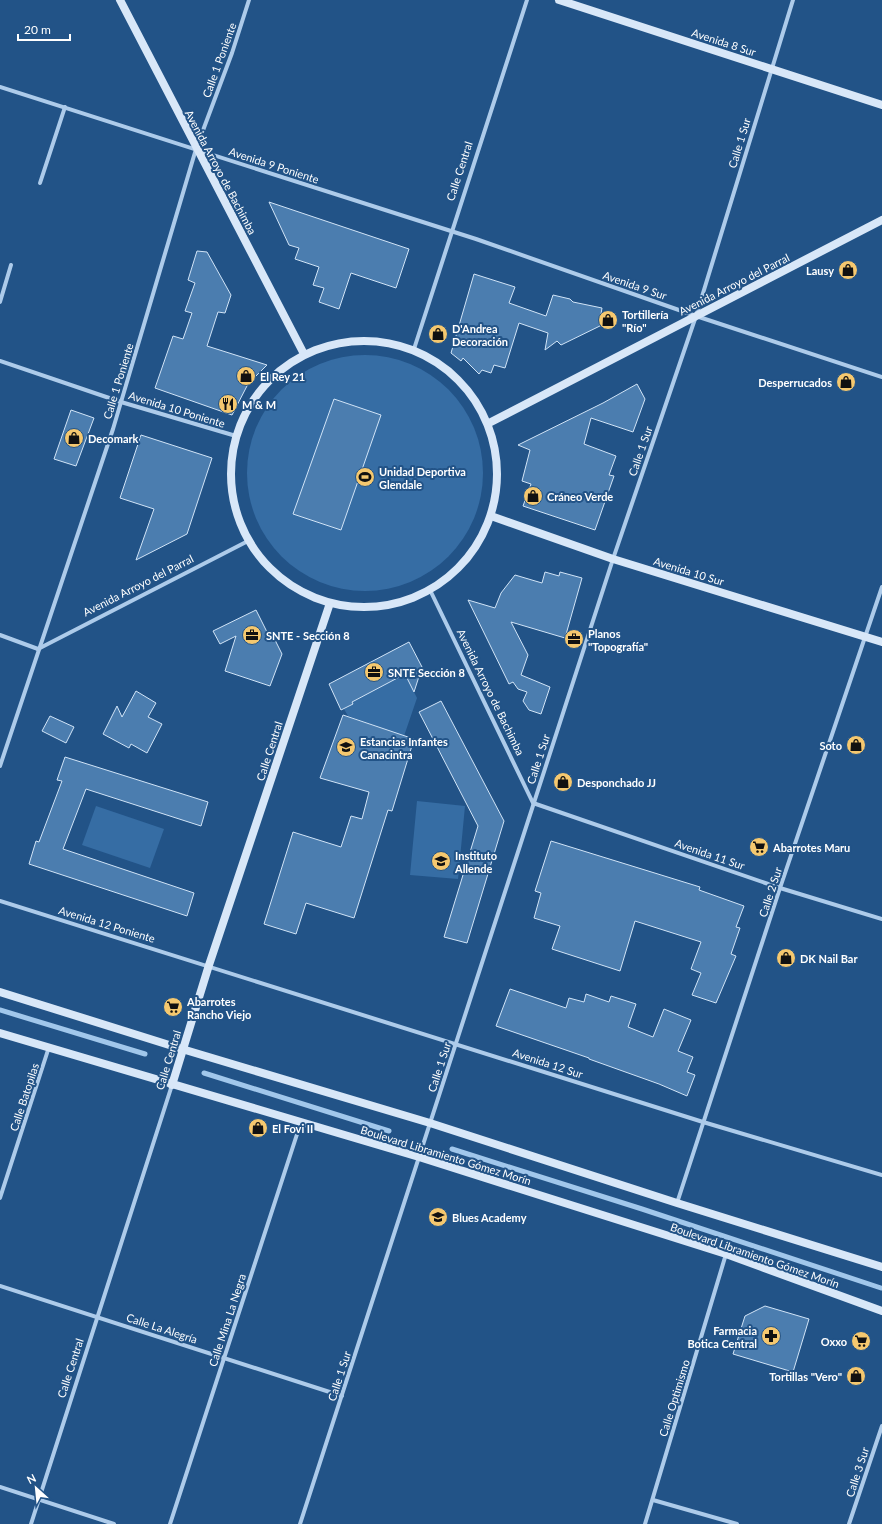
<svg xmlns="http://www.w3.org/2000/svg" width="882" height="1524" viewBox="0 0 882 1524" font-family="Lato,sans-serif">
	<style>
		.grass { fill: #366da4 }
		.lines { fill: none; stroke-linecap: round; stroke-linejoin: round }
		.stream { stroke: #a1c7eb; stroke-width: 5 }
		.building { fill: #4b7daf; stroke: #d1e4f7 }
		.street { stroke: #adcbea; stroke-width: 4 }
		.secondary { stroke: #d8e7f8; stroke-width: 8 }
		.labels { text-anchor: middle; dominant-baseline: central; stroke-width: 4; stroke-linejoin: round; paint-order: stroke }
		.street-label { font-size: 11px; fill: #fff; stroke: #225387 }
		.poi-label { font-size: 11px; font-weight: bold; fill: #fff; stroke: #225387; text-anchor: start }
	</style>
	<rect width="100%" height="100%" fill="#225387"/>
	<g class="grass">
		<circle cx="365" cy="473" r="118"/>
		<path d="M405,674l12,24 -13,38 -56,-20 -4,-7 9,-5 -1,-2z"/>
		<path d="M417,801l48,5 -7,73 -48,-4z"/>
		<path d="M96,806l68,23 -14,39 -68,-23z"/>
	</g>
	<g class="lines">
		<g class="stream">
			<path d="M0,1010l145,44"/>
			<path d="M204,1073l185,58"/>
			<path d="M452,1149l190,60 239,79"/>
		</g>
	</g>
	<g class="building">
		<path d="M269,202l140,47 -13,39 -45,-15 -12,36 -20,-7 5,-14 -11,-3 6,-18 -24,-8 4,-11 -10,-3z"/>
		<path d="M197,251l10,1 24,43 -6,18 -7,-1 -11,34 60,19 -19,19 -16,31 -77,-27 18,-52 10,3 9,-26 -7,-2 10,-28 -7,-3z"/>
		<path d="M474,274l41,13 -6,16 37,13 7,-21 17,4 3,3 29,6 -1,6 5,9 -45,22 -4,-4 -12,9 3,-17 -29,-10 -14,45 -11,-3 -3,8 -9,-3 -3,4 -16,-16 -2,3 -10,-8z"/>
		<path d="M637,384l8,15 -12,33 -42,-14 -7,26 32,12 -7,19 5,1 -19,54 -72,-24 8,-22 -9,-3 8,-31 -12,-5 85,-42z"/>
		<path d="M334,399l47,16 -40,115 -48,-16z"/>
		<path d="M71,410l23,8 -18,48 -22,-7z"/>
		<path d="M141,435l71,23 -25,76 -51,26 18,-51 -34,-11z"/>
		<path d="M545,572l14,4 1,-4 22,6 -17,60 -54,-16 17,33 -7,20 29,12 -9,27 -12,-4 -6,-9 4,-9 -9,-3 -5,-7 -4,2 -41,-84 27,8 6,-15 14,-18 27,8z"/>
		<path d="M256,610l12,24 3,-2 11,22 -12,32 -45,-15 11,-35 -16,8 -7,-13z"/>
		<path d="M409,642l13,25 -8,25 -9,-18 -53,28 1,2 -12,6 -12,-26z"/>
		<path d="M136,691l20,12 -8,14 14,7 -15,29 -16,-9 -2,4 -26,-14 14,-28 5,11z"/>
		<path d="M441,701l63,120 -37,122 -23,-6 34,-111 -59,-114z"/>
		<path d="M343,715l71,24 -22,72 -4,-1 -34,108 -48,-15 -10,31 -32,-10 29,-92 48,15 10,-31 11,3 7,-27 -49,-14z"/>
		<path d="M50,716l24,11 -8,16 -24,-12z"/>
		<path d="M65,757l143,45 -7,24 -115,-37 -23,60 131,44 -7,23 -158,-52 7,-23 3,1 23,-61 -5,-1z"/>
		<path d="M551,841l149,46 -1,3 45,16 -8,21 4,1 -9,26 5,2 -20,47 -24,-8 9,-22 -10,-4 10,-27 -66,-21 -15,50 -68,-22 8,-23 -26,-8 7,-25 -6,-2z"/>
		<path d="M510,989l56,19 3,-10 15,4 2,-8 23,8 2,-6 25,8 -8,23 25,10 11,-28 27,11 -13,31 15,6 -6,15 8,3 -8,21 -28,-12 -70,-25v-1l-93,-32z"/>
		<path d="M765,1306l44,13 -16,53 -60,-18 12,-38z"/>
	</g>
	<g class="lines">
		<g class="street">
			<path d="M0,87l476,152 220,77 186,61"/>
			<path d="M40,183l25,-76"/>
			<path d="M0,302l11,-37"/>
			<path d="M414,349l113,-349"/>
			<path d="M0,361l121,41 115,34"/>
			<path d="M430,590l103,213 247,85 102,31"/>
			<path d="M0,635l38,14"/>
			<path d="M38,649l210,-108"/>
			<path d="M0,766l113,-337 83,-280 36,-96 17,-53"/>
			<path d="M0,901l703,221 179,53"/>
			<path d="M0,1198l49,-151"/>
			<path d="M677,1203l103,-315 102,-301"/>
			<path d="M0,1286l342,110"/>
			<path d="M0,1487l114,37"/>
			<path d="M653,1500l84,24"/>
			<path d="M31,1524l141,-439"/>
			<path d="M170,1524l131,-402"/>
			<path d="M300,1524l313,-965 83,-243 97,-316"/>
			<path d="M645,1524l81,-270"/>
			<path d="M849,1524l33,-98"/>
		</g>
		<g class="secondary">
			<path d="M120,0l184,354"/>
			<path d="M559,0l323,105"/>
			<circle cx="364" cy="474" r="133"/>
			<path d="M489,423l393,-203"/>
			<path d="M491,516l122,43 269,83"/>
			<path d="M0,992l182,57 248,74 247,80 205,64"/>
			<path d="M0,1033l419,124 307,97 156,57"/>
			<path d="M172,1085l37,-120 121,-362"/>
		</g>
	</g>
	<defs>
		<symbol id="shop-disc" viewBox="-11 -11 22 22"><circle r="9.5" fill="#f5c86f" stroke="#225387"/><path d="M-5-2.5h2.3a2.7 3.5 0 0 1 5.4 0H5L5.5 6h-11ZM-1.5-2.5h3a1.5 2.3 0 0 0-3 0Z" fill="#111"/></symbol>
		<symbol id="restaurant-disc" viewBox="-11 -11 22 22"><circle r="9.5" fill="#f5c86f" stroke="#225387"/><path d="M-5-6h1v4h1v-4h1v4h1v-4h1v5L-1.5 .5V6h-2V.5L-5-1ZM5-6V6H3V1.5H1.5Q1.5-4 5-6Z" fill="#111"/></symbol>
		<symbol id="stadium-disc" viewBox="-11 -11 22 22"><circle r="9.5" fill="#f5c86f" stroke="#225387"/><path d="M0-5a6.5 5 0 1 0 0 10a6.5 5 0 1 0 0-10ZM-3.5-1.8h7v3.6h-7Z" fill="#111"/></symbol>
		<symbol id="office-disc" viewBox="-11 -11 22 22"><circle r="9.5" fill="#f5c86f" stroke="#225387"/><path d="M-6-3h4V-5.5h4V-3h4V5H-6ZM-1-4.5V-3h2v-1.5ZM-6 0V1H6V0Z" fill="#111"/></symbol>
		<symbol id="school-disc" viewBox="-11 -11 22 22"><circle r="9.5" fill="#f5c86f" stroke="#225387"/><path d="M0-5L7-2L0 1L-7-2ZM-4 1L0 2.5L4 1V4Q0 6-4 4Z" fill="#111"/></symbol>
		<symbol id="supermarket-disc" viewBox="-11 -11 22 22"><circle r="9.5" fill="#f5c86f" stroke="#225387"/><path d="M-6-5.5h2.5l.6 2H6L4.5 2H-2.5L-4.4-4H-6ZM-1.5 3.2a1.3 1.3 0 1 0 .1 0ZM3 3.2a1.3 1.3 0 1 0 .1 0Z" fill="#111"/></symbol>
		<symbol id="pharmacy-disc" viewBox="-11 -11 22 22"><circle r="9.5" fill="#f5c86f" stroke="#225387"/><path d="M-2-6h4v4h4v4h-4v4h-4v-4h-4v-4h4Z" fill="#111"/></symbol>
	</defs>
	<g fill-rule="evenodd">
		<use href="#shop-disc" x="837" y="259" width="22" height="22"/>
		<use href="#shop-disc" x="597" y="309" width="22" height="22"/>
		<use href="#shop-disc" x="427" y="323" width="22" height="22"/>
		<use href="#shop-disc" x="235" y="365" width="22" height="22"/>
		<use href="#shop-disc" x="835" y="371" width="22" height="22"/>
		<use href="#restaurant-disc" x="217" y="393" width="22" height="22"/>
		<use href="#shop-disc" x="63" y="427" width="22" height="22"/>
		<use href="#stadium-disc" x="354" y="466" width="22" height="22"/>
		<use href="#shop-disc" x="522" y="485" width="22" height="22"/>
		<use href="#office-disc" x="241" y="624" width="22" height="22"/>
		<use href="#office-disc" x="563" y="628" width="22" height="22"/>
		<use href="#office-disc" x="363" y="661" width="22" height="22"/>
		<use href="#shop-disc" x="845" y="734" width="22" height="22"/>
		<use href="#school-disc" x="335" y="736" width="22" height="22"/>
		<use href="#shop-disc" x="552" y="771" width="22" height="22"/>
		<use href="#supermarket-disc" x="748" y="836" width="22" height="22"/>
		<use href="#school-disc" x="430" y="850" width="22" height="22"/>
		<use href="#shop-disc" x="775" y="947" width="22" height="22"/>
		<use href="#supermarket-disc" x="162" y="996" width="22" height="22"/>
		<use href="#shop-disc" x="247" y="1117" width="22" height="22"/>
		<use href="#school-disc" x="427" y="1206" width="22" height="22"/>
		<use href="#pharmacy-disc" x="760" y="1325" width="22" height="22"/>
		<use href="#supermarket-disc" x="850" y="1330" width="22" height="22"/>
		<use href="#shop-disc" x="845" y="1365" width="22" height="22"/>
	</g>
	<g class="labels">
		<g class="street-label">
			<text transform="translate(724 42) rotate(18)">Avenida 8 Sur</text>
			<text transform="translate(219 60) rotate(-70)">Calle 1 Poniente</text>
			<text transform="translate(739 143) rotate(-73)">Calle 1 Sur</text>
			<text transform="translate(274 165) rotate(18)">Avenida 9 Poniente</text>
			<text transform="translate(459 171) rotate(-72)">Calle Central</text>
			<text transform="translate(221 172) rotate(62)">Avenida Arroyo de Bachimba</text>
			<text transform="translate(734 284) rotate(-27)">Avenida Arroyo del Parral</text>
			<text transform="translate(635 285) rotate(19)">Avenida 9 Sur</text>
			<text transform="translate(118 381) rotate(-73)">Calle 1 Poniente</text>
			<text transform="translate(177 409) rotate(17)">Avenida 10 Poniente</text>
			<text transform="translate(640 451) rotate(-71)">Calle 1 Sur</text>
			<text transform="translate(689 571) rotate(17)">Avenida 10 Sur</text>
			<text transform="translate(138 585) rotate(-27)">Avenida Arroyo del Parral</text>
			<text transform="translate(491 692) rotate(64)">Avenida Arroyo de Bachimba</text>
			<text transform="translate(269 751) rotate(-72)">Calle Central</text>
			<text transform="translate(538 759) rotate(-72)">Calle 1 Sur</text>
			<text transform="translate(710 854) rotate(19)">Avenida 11 Sur</text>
			<text transform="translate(770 892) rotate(-72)">Calle 2 Sur</text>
			<text transform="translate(107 924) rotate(17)">Avenida 12 Poniente</text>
			<text transform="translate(168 1060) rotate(-73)">Calle Central</text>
			<text transform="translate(548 1063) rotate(18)">Avenida 12 Sur</text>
			<text transform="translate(439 1067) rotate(-72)">Calle 1 Sur</text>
			<text transform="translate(24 1097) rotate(-72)">Calle Batopilas</text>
			<text transform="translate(446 1155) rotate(17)">Boulevard Libramiento Gómez Morín</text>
			<text transform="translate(755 1255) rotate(19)">Boulevard Libramiento Gómez Morín</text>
			<text transform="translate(227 1320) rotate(-72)">Calle Mina La Negra</text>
			<text transform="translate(162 1328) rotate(18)">Calle La Alegría</text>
			<text transform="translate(70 1368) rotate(-72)">Calle Central</text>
			<text transform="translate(339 1376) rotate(-72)">Calle 1 Sur</text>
			<text transform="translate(674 1398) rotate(-73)">Calle Optimismo</text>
			<text transform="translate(857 1472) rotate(-72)">Calle 3 Sur</text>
		</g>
		<g class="poi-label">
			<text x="834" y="270" text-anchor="end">Lausy</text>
			<text x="622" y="314">Tortillería<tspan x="622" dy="13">"Río"</tspan></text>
			<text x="452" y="328">D'Andrea<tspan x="452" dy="13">Decoración</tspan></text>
			<text x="260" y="376">El Rey 21</text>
			<text x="832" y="382" text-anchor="end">Desperrucados</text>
			<text x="242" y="404">M &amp; M</text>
			<text x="88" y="438">Decomark</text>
			<text x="379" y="471">Unidad Deportiva<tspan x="379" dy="13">Glendale</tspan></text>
			<text x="547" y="496">Cráneo Verde</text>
			<text x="588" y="633">Planos<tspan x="588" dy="13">"Topografía"</tspan></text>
			<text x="266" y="635">SNTE - Sección 8</text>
			<text x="388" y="672">SNTE Sección 8</text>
			<text x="360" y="741">Estancias Infantes<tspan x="360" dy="13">Canacintra</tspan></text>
			<text x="842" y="745" text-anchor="end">Soto</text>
			<text x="577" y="782">Desponchado JJ</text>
			<text x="773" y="847">Abarrotes Maru</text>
			<text x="455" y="855">Instituto<tspan x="455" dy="13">Allende</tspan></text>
			<text x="800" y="958">DK Nail Bar</text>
			<text x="187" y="1001">Abarrotes<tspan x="187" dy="13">Rancho Viejo</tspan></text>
			<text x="272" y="1128">El Fovi II</text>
			<text x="452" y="1217">Blues Academy</text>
			<text x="757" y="1330" text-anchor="end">Farmacia<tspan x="757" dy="13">Botica Central</tspan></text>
			<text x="847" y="1341" text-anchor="end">Oxxo</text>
			<text x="842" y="1376" text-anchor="end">Tortillas "Vero"</text>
		</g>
	</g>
	<g transform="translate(36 1488) rotate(333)" stroke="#225387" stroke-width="3" paint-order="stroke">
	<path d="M0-3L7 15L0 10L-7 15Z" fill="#ffffff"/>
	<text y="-6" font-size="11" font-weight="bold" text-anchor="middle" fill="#ffffff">N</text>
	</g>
	<path d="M18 34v6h52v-6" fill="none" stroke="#ffffff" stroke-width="2"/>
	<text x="24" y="34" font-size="12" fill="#ffffff" stroke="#225387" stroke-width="3" paint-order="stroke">20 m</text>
</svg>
